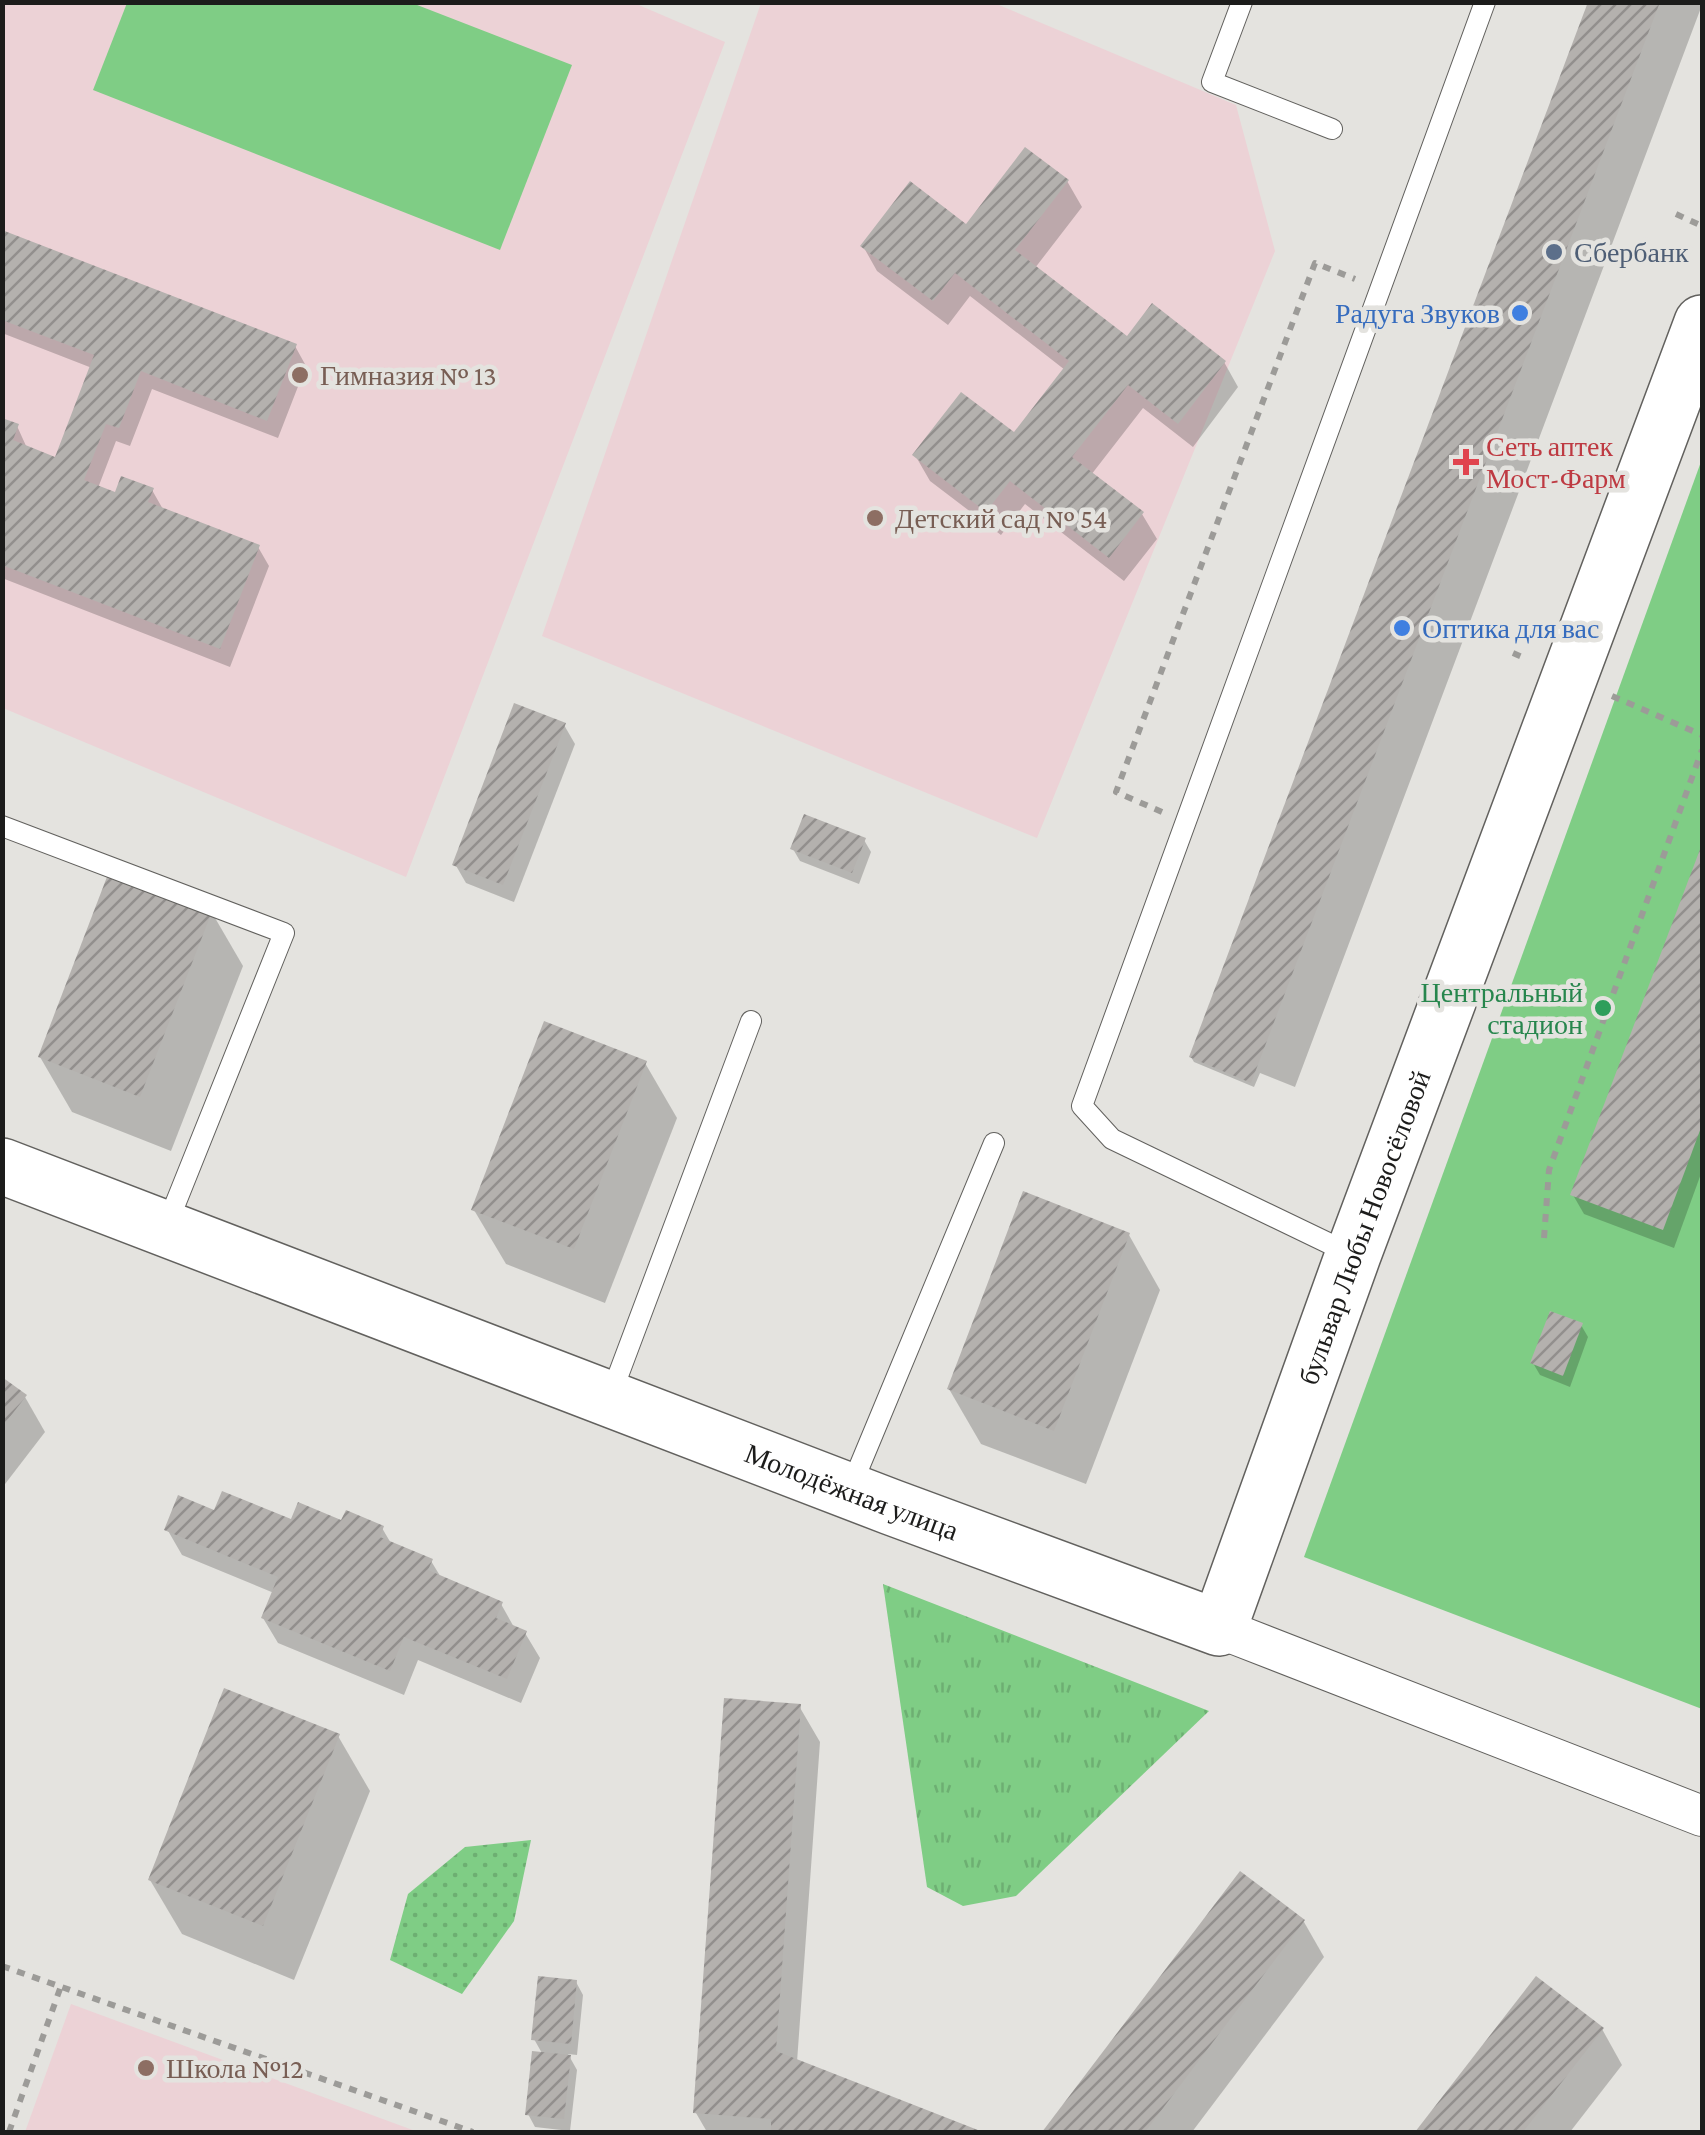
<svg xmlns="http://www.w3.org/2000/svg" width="1705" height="2135" viewBox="0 0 1705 2135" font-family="'Crimson Pro',serif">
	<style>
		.education { fill: #ecd2d6 }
		.grass { fill: url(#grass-tufts) }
		.park { fill: url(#park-dots) }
		.garden { fill: #7fcd85 }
		.shadow { fill: #0003 }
		.building { fill: url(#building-hatch) }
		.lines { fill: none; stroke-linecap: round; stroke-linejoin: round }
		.lane-casing { stroke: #62615e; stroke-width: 22 }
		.street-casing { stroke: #62615e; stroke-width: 42 }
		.secondary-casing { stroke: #62615e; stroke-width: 58 }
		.path { stroke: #9c9b98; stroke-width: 6; stroke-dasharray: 8 8; stroke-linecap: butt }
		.lane { stroke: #fff; stroke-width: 20 }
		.street { stroke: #fff; stroke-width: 40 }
		.secondary { stroke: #fff; stroke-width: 55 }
		.service-dot { fill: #5c6f8a; stroke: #e4e3df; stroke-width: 4 }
		.shop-dot { fill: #3f7fe0; stroke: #e4e3df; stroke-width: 4 }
		.education-dot { fill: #8d6e63; stroke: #e4e3df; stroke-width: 4 }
		.health-dot { fill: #e0444e; stroke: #e4e3df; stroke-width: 4 }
		.leisure-dot { fill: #2e9e5b; stroke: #e4e3df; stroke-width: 4 }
		.labels { text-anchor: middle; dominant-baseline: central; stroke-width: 9; stroke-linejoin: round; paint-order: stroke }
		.service-label { font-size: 28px; fill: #4e5e75; stroke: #e4e3df; text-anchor: start }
		.shop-label { font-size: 28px; fill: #366cbe; stroke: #e4e3df; text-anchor: end }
		.education-label { font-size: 28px; fill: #785e54; stroke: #e4e3df; text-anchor: start }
		.health-label { font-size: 28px; fill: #be3a42; stroke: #e4e3df; text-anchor: start }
		.leisure-label { font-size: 28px; fill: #27864d; stroke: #e4e3df; text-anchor: end }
		.street-label { font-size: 28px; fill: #1c1c1b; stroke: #e4e3df }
	</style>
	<defs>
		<pattern id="grass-tufts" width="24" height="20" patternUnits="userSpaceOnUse" patternTransform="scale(2.5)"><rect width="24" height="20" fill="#7fcd85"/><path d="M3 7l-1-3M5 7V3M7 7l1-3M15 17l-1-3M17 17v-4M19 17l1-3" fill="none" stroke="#6daf72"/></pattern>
		<pattern id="park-dots" width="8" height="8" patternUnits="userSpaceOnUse" patternTransform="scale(2.5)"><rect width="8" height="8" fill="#7fcd85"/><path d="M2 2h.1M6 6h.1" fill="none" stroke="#6daf72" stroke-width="1.8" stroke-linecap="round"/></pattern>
		<pattern id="building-hatch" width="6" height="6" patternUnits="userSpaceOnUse" patternTransform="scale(2.5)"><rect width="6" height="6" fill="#b4b1ae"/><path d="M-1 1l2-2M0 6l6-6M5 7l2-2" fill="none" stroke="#928f8d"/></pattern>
	</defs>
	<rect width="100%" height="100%" fill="#e4e3df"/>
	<g class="education">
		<path d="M2,3h632l91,39 -319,835 -403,-169z"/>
		<path d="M761,3h233l242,102 39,146 -238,587 -495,-202z"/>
		<path d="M71,2004l347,128h-393z"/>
	</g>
	<path class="grass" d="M883,1584l326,127 -193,185 -53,10 -36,-19z"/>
	<path class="park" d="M531,1840l-17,81 -52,73 -72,-34 18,-66 57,-47z"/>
	<g class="garden">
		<path d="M127,3h285l160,62 -72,185 -407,-160z"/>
		<path d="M1702,459v1250l-398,-152z"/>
	</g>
	<g class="shadow">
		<path d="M1591,2l111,3 -407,1082 -35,-14 -6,14 -60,-25 -3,-5z"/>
		<path d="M1067,181l15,26 -47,61 93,71 96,23 14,25 -45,60 -50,-39 -52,67 51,39 15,25 -33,42 -99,-77 -24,31 -71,-54 -15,-26 100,-19 50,-66 -95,-74 -22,29 -71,-54 -14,-25 104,-19z"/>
		<path d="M2,233l293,113 11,20 -28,72 -126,-49 -22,57 -14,-5 -18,47 18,7 36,-5 12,21 94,36 11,19 -39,101 -228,-89v-157l15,5 10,22 30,12 35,-92 -90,-35z"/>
		<path d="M564,725l11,19 -61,158 -48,-19 -11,-19z"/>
		<path d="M864,840l7,12 -12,32 -59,-23 -7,-12z"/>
		<path d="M1702,850v321l-28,77 -90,-34 -11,-19z"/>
		<path d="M211,911l32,55 -72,185 -99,-39 -32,-55z"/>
		<path d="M645,1063l32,55 -72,185 -99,-39 -32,-54z"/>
		<path d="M1129,1235l31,55 -74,194 -105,-40 -32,-55z"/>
		<path d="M1581,1325l7,12 -18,50 -30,-12 -7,-12z"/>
		<path d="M2,1380l23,17 20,35 -43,56z"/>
		<path d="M216,1513l76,9 90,6 10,17 39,16 11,18 59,25 14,25 10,4 15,25 -19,45 -103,-43 -14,35 -126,-52 -15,-25 11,-25 -92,-38 -15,-26z"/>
		<path d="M799,1706l21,36 -23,320 180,70h-270l-11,-19z"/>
		<path d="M338,1736l32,55 -76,189 -112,-46 -32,-54z"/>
		<path d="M1241,1874l63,48 20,35 -132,175h-147z"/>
		<path d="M1536,1979l66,50 20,36 -52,67h-152z"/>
		<path d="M576,1982l7,13 -6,60 -9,-1 9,16 -7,61 -35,-4 -7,-13 15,-59 -9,-16z"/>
	</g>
	<g class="building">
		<path d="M1588,2h72l-409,1081 -62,-26z"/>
		<path d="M1025,147l44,33 -54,70 112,86 25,-33 74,58 -48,63 -50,-39 -56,72 72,55 -35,46 -99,-77 -24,31 -74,-57 49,-63 53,40 55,-71 -114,-88 -22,28 -73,-55 50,-65 56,43z"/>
		<path d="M2,230l295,114 -30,77 -126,-50 -22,57 -13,-4 -22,56 31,12 6,-16 33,12 -6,14 112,43 -40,104 -218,-84v-147l17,6 -6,16 42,17 39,-102 -92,-35z"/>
		<path d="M514,703l52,20 -63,162 -51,-20z"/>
		<path d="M804,814l62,24 -14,35 -62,-24z"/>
		<path d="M1702,844v281l-39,105 -93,-35z"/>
		<path d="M110,869l103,40 -73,188 -102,-40z"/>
		<path d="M544,1021l103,40 -73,188 -103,-39z"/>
		<path d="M1023,1191l107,42 -76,198 -107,-42z"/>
		<path d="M1550,1311l33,12 -20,53 -33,-13z"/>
		<path d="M2,1377l25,18 -25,32z"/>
		<path d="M222,1491l69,28 7,-17 43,18 5,-10 38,16 -4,11 53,22 -5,11 75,32 -7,16 31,13 -20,48 -103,-42 -14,34 -129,-53 17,-41 -114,-47 14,-35 36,15z"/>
		<path d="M224,1688l116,46 -77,192 -115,-46z"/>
		<path d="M724,1698l77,6 -25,347 207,81h-212v-13l-78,-6z"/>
		<path d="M1240,1871l65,49 -160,212h-103z"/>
		<path d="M538,1976l39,4 -6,64 -40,-4z"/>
		<path d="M1536,1976l68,52 -81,104h-108z"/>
		<path d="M532,2051l39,4 -7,64 -39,-4z"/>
	</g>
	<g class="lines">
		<defs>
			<g id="lane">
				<path d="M1242,2l-30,80 120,47"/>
				<path d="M2,826l282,107 -118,294"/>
				<path d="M1351,1254l-239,-115 -30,-33 403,-1104"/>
				<path d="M610,1397l141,-376"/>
				<path d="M850,1489l144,-346"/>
			</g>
			<path id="street" d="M1219,1628l483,188"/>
			<g id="secondary">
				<path id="s1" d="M2,1166l889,341 328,121 134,-373 349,-932"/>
			</g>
		</defs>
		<use href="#lane" class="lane-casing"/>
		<use href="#street" class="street-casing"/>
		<use href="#secondary" class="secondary-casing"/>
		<g class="path">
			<path d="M1676,214l26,12"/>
			<path d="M1513,653l14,6"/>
			<path d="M1612,696l90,39"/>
			<path d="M1162,812l-46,-20 199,-529 40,16"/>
			<path d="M1544,1238l5,-68 153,-420"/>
			<path d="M2,1966l471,166"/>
			<path d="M9,2132l52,-146"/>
		</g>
		<use href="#lane" class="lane"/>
		<use href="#street" class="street"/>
		<use href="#secondary" class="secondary"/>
	</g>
	<circle class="service-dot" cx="1554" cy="252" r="10"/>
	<g class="shop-dot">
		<circle cx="1520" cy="313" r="10"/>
		<circle cx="1402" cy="628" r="10"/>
	</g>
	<g class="education-dot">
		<circle cx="300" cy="375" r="10"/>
		<circle cx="875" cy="518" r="10"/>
		<circle cx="146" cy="2068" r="10"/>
	</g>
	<path class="health-dot" d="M1461 447h10v10h10v10h-10v10h-10v-10h-10v-10h10z"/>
	<circle class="leisure-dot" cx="1603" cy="1008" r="10"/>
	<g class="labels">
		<g class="service-label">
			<text x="1574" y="252">Сбербанк</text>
		</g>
		<g class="shop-label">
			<text x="1500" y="313">Радуга Звуков</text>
			<text x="1422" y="628" text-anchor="start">Оптика для вас</text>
		</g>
		<g class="education-label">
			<text x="320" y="375">Гимназия № 13</text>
			<text x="895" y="518">Детский сад № 54</text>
			<text x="166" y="2068">Школа №12</text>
		</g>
		<g class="health-label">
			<text x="1486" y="446">Сеть аптек<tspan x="1486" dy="32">Мост-Фарм</tspan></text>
		</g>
		<g class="leisure-label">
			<text x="1583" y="992">Центральный<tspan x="1583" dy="32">стадион</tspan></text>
		</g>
		<g class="street-label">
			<text stroke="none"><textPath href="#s1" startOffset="1728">бульвар Любы Новосёловой</textPath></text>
			<text stroke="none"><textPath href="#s1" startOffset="910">Молодёжная улица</textPath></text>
		</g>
	</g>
	<rect width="1705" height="2135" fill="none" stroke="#1c1c1b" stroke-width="10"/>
</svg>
